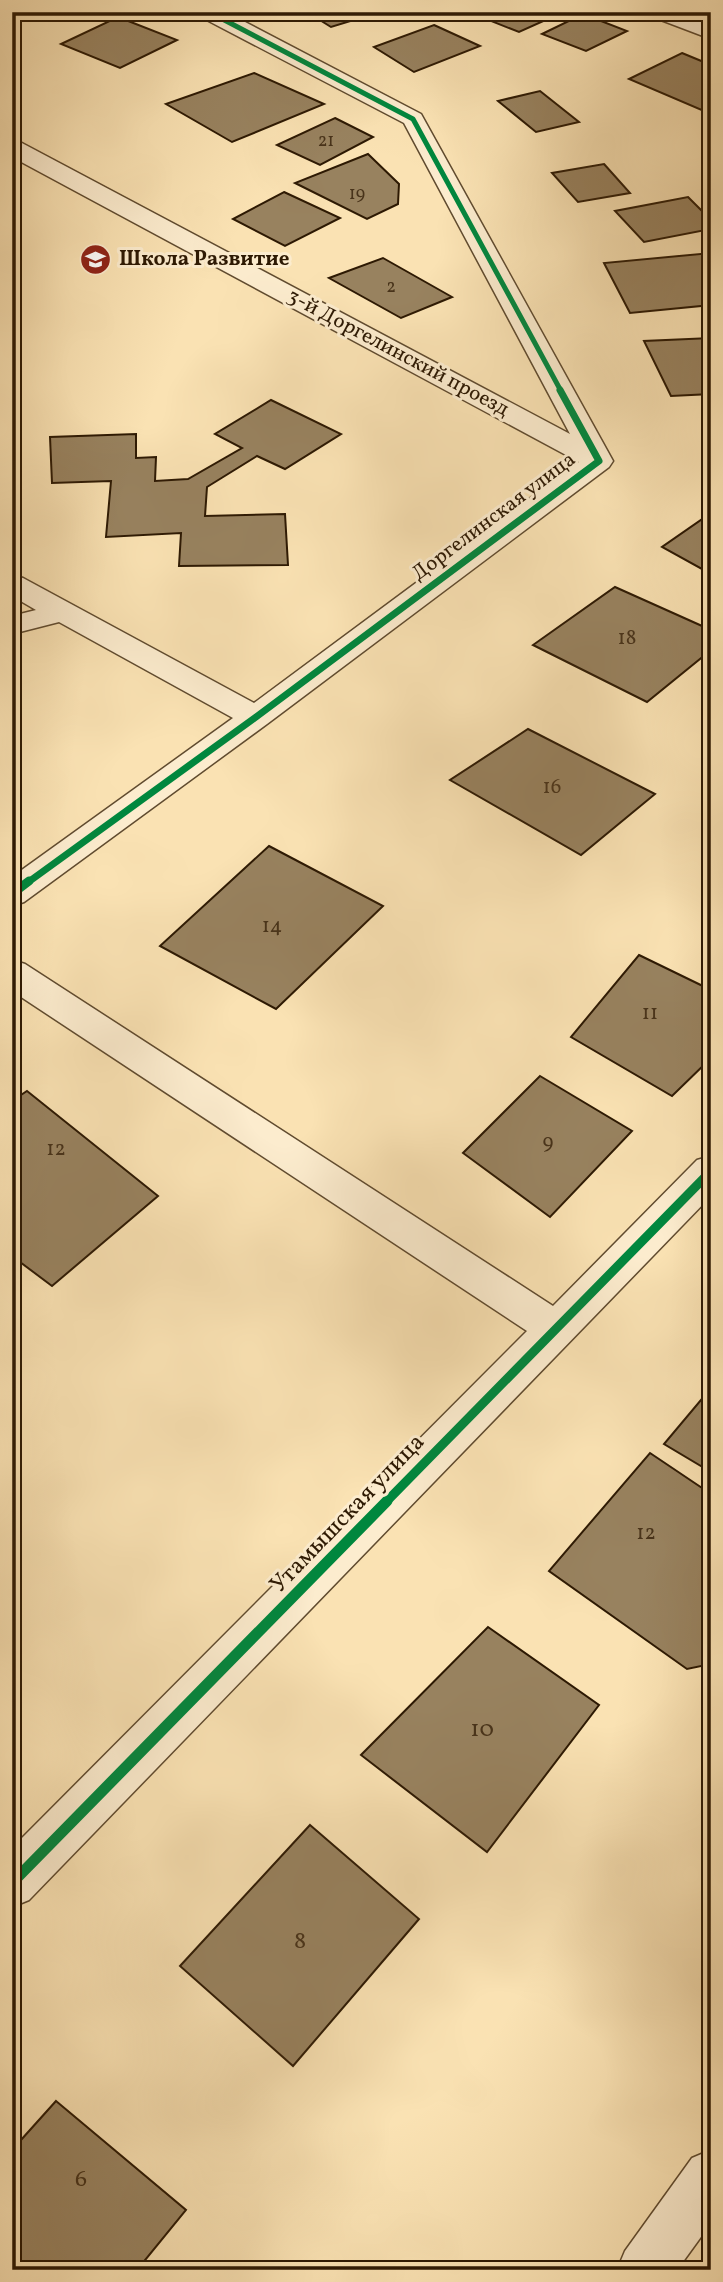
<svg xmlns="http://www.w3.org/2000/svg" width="723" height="2282" viewBox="0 0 723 2282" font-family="Vollkorn,serif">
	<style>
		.building { fill: #98825f; stroke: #2d1903; stroke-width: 2 }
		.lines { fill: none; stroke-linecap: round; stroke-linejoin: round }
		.minor-casing { stroke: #604b2f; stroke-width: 3 }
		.minor { fill: #fcecce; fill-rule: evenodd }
		.cycleway-far3-casing { stroke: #fcecce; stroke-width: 8 }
		.cycleway-far2-casing { stroke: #fcecce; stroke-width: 10 }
		.cycleway-far1-casing { stroke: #fcecce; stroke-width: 13 }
		.cycleway-casing { stroke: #fcecce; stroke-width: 16 }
		.cycleway-far3 { stroke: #00873e; stroke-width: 5 }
		.cycleway-far2 { stroke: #00873e; stroke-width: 7 }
		.cycleway-far1 { stroke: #00873e; stroke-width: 9 }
		.cycleway { stroke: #00873e; stroke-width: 11 }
		.labels { text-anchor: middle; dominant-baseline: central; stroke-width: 6; stroke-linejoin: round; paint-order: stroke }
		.far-number-label { font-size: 18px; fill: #48331a }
		.far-poi-label { font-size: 21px; font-weight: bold; fill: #2d1903; stroke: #fcecce; text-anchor: start }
		.far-street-label { font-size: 21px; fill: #2d1903; stroke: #fcecce }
		.number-label { font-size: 21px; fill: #48331a }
		.street-label { font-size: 24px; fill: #2d1903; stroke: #fcecce }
		.near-number-label { font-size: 24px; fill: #48331a }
	</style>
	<rect width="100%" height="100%" fill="#fae2b3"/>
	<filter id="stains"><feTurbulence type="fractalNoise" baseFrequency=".00286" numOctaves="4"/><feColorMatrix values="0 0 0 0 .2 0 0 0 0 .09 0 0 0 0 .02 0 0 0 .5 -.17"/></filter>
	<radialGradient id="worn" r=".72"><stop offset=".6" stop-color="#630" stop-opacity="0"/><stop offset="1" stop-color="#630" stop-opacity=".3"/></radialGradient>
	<g class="building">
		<path d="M307,12h73l-49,15z"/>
		<path d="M500,12h54l5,2 -40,18 -33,-13z"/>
		<path d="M583,14l44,17 -41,20 -44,-17z"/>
		<path d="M118,17l59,23 -57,28 -59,-24z"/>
		<path d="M434,25l46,21 -66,26 -40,-25z"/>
		<path d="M682,53l29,12v49l-82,-35z"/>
		<path d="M254,73l70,31 -92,38 -66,-38z"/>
		<path d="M540,91l39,31 -43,10 -38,-31z"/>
		<path d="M335,118l38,19 -53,28 -43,-20z"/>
		<path d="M368,154l31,30 -1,20 -31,15 -72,-36z"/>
		<path d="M604,164l26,29 -52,9 -26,-29z"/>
		<path d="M284,192l56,26 -55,28 -52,-27z"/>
		<path d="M688,197l23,23v9l-67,13 -29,-31z"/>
		<path d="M711,253v52l-81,8 -26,-50z"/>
		<path d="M383,258l69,39 -51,21 -72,-40z"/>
		<path d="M711,338v56l-40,2 -27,-55z"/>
		<path d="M271,400l70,34 -56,35 -28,-13 -50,31 -2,29 80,-2 3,51 -109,1 2,-33 -75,4 5,-56 -59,2 -2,-46 86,-3v24l20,-1 -1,24 33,-2 54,-31 -27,-14z"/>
		<path d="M711,513v61l-49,-27z"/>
		<path d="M615,587l96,43v20l-64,52 -114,-57z"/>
		<path d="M528,729l127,65 -74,61 -131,-75z"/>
		<path d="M269,846l114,60 -107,103 -116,-63z"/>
		<path d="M639,955l72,35v68l-39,38 -101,-59z"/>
		<path d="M540,1076l92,55 -82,86 -87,-64z"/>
		<path d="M27,1091l131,105 -106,90 -40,-30v-155z"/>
		<path d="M711,1388v84l-47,-28z"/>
		<path d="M650,1453l61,41v170l-24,5 -138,-98z"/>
		<path d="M488,1627l111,78 -112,147 -126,-97z"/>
		<path d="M310,1825l109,94 -126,147 -113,-100z"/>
		<path d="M56,2101l130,109 -49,60h-125v-120z"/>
	</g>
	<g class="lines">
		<defs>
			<g id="minor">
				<path d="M198,12h28l195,102 192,347 -4,6 -342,257 -243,178 -12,4v-29l221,-159 -174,-96 -47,12v-18l24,-6 -24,-14v-21l11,3 231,125 325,-241 -567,-305v-17l8,2 550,292 -166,-311 -203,-106z"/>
				<path d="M650,12h31l30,12v15l-58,-22z"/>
				<path d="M12,960l13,4 528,342 144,-146 14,-4v40l-682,704 -17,7v-59l515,-517 -515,-340z"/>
				<path d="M711,2150v73l-34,47h-60l8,-19 67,-93z"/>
			</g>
		</defs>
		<use href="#minor" class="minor-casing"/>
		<use href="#minor" class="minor"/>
		<defs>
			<path id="cycleway-far3" d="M209,12l204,107 148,272"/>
			<path id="cycleway-far2" d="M27,883l229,-166 343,-256 -39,-71"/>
			<g id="cycleway-far1">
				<path d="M12,894l17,-13"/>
				<path d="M385,1503l326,-332"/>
			</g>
			<path id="cycleway" d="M12,1883l375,-382"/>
		</defs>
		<use href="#cycleway-far3" class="cycleway-far3-casing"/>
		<use href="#cycleway-far2" class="cycleway-far2-casing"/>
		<use href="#cycleway-far1" class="cycleway-far1-casing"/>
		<use href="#cycleway" class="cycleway-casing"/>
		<use href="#cycleway-far3" class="cycleway-far3"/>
		<use href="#cycleway-far2" class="cycleway-far2"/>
		<use href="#cycleway-far1" class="cycleway-far1"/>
		<use href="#cycleway" class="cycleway"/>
	</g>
	<defs>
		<symbol id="school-disc" viewBox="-11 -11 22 22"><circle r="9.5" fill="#8f2418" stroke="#fcecce"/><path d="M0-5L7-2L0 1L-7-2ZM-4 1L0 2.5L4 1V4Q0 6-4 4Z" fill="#fff"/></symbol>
	</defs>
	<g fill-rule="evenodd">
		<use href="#school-disc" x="78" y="242" width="35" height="35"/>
	</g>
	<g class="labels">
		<g class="far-number-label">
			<text x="326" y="141">21</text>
			<text x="357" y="194">19</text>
			<text x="391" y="287">2</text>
		</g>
		<g class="far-poi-label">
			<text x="119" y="259">Школа Развитие</text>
		</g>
		<g class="far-street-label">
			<text transform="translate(398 353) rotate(28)">3-й Доргелинский проезд</text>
			<text transform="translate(494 517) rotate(-37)">Доргелинская улица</text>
		</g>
		<g class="number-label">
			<text x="627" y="638">18</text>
			<text x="552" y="787">16</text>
			<text x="272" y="926">14</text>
			<text x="650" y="1013">11</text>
			<text x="548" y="1142">9</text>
			<text x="56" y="1149">12</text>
			<text x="646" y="1533">12</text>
		</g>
		<g class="street-label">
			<text transform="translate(348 1514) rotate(-46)">Утамышская улица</text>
		</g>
		<g class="near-number-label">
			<text x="482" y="1730">10</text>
			<text x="300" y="1942">8</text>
			<text x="81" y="2180">6</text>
		</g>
	</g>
	<rect width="723" height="2282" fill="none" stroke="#fae2b3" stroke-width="42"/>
	<rect x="14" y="14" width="695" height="2254" fill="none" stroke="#2d1903" stroke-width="3.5"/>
	<rect x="21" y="21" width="681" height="2240" fill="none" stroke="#2d1903" stroke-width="2"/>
	<rect width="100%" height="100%" filter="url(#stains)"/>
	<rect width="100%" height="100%" fill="url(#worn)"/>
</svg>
